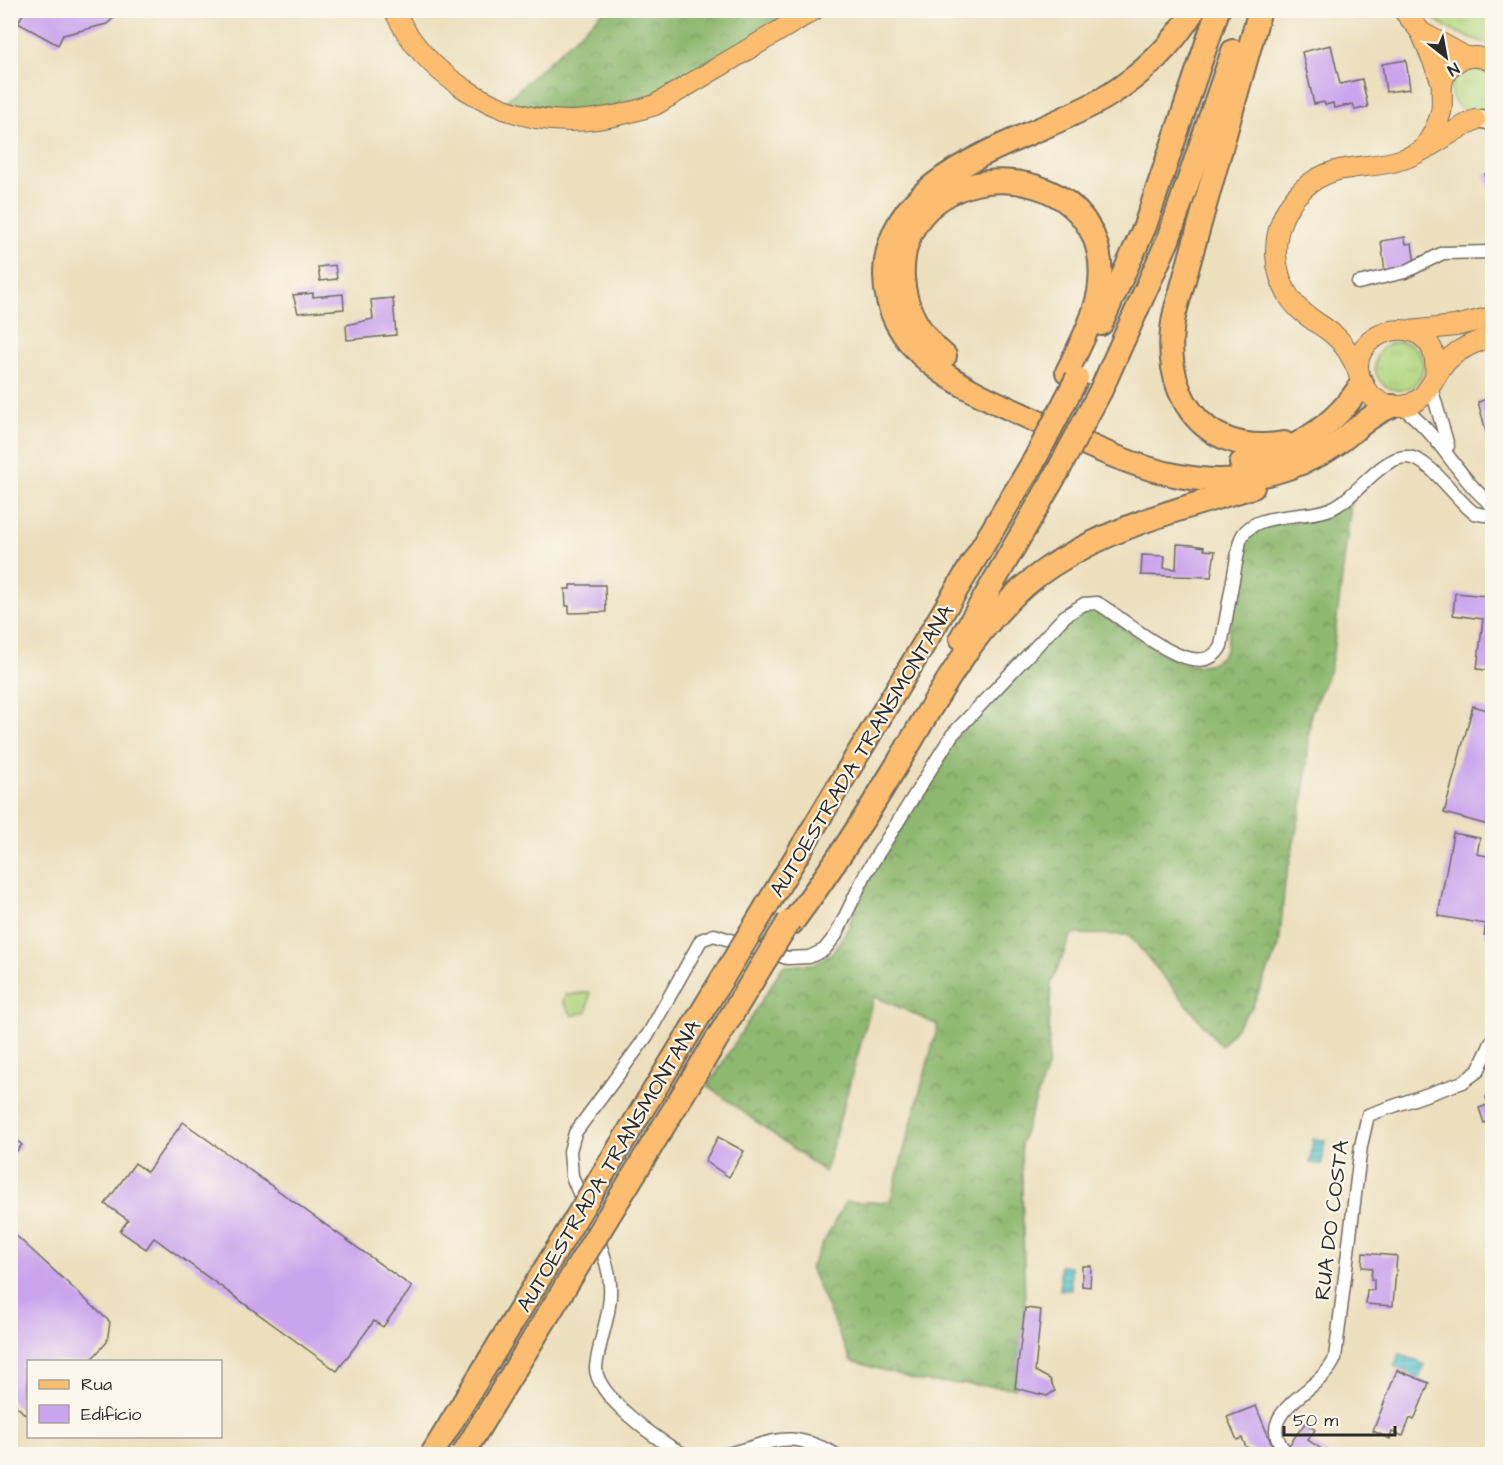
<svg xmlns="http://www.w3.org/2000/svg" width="1503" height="1465" viewBox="0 0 1503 1465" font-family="'Architects Daughter',sans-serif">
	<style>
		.grass { fill: url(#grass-tufts); stroke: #6f8156; stroke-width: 1.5 }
		.forest { fill: url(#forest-crowns); stroke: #5c724d; stroke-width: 1.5 }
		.wetland { fill: url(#wetland-marsh); stroke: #6f8156; stroke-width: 1.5 }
		.water { fill: url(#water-rules); stroke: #42787d; stroke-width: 1.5 }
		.building { fill: #caa5ed }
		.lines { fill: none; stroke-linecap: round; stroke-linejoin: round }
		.minor-casing { stroke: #6f6a5e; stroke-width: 15 }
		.secondary-casing { stroke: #6f6a5e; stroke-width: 21 }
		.primary-casing { stroke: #6f6a5e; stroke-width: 22 }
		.motorway-casing { stroke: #6f6a5e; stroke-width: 26 }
		.minor { stroke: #fff; stroke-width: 12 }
		.secondary { stroke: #fee5c5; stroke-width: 18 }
		.primary { stroke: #fcbd6f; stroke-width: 20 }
		.motorway { stroke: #fcbd6f; stroke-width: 22 }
		.motorway-bridge-casing { stroke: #6f6a5e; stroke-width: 26; stroke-linecap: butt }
		.motorway-bridge { stroke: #fcbd6f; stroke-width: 22 }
		.labels { text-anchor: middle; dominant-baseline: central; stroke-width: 4.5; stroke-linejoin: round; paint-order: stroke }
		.street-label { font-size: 22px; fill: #2b2b2b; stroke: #fbf7ec }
	</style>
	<defs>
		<pattern id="grass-tufts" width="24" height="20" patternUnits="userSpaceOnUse" patternTransform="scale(1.5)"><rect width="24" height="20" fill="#b3d781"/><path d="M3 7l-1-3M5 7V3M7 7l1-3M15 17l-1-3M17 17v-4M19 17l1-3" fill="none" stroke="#9ab970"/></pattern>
		<pattern id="forest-crowns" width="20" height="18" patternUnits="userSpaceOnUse" patternTransform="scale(1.5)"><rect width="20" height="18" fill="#8eb86f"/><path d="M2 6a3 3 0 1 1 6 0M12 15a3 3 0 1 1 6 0" fill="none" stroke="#74965b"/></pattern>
		<pattern id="wetland-marsh" width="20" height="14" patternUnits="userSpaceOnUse" patternTransform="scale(1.5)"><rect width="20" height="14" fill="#b3d781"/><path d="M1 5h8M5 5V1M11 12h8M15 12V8" fill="none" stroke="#9ab970"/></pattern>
		<pattern id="water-rules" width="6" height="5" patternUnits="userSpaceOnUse" patternTransform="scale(1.5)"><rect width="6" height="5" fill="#59c6cf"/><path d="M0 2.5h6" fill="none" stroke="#4aa1a8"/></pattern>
	</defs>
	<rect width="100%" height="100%" fill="#fbf7ec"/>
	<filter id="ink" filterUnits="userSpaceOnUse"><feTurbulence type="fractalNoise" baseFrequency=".0167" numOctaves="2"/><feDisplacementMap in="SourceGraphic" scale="12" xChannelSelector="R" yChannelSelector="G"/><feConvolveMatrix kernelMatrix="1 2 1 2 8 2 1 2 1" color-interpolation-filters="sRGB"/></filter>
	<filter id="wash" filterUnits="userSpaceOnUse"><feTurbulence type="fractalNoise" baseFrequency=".008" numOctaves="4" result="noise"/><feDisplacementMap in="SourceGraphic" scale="24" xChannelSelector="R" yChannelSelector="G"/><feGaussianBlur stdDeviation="1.35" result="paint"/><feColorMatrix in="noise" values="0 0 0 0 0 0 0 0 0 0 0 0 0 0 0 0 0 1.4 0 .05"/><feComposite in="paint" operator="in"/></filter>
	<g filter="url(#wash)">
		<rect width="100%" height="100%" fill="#ecdfbe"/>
		<g class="grass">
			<path d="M1422,11h70v35l-41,-16z"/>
			<path d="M1468,65l21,4 3,4v30c-24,26 -64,-11 -24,-38z"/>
			<circle cx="1399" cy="366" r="24"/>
		</g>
		<g class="forest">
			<path d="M604,11h197c-99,59 -173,124 -295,90z"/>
			<path d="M1351,503l-18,149 -3,17 -19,44 -7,83 -19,87 -6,63 -27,61 -31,39 -92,-111 -57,-1 -21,50 -3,81 -27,78 4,165 -10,80 -95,-7 -69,-20 -41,-93 35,-66h45l48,-177 -64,-29 -49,176 -117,-86 75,-120 31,-2 18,-11 15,-23 14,-37 88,-145 26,-34 78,-82 27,-21 11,-4c31,14 104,90 135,43l17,-105 9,-15 17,-6 41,-3z"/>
		</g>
		<path class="wetland" d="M590,992l-3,20 -14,4 -10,-14 2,-7z"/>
		<g class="water">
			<path d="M1313,1139l12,1 -3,24 -12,-1z"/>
			<path d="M1060,1266l11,1v23h-11z"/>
			<path d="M1400,1354l25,11 -6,13 -25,-12z"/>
		</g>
		<g id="blocks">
			<g class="building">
				<path d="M25,10h97l-15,14 -44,11 -5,10 -40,-22z"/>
				<path d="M1331,45l9,39 22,-5 6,28 -13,3 -2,-6 -19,4 -1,-5 -8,2 -1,-3 -10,2 -12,-52z"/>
				<path d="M1406,60l4,29 -24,3 -4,-28z"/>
				<path d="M1492,172v24l-7,-22z"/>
				<path d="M1405,237l1,7 6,-1 3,22 -30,7 -4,-31z"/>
				<path d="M335,265l2,14 -17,2 -2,-14z"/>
				<path d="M313,293v4l30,-3 1,15 -46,4 -5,-18z"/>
				<path d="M393,298l3,37 -49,5 -1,-15 27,-6 -2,-19z"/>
				<path d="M1492,397v56l-14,-51z"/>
				<path d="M1177,544l16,1 11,2v3l11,1 -4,26 -70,-2 1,-20 23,1 -1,12 12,1z"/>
				<path d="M570,585h35l1,27 -37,1v-7h-3l-1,-17h5z"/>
				<path d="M1455,593l32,3v4l5,1v70l-15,-2 6,-50 -30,-4z"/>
				<path d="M1473,706l19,5v115l-48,-13z"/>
				<path d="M1453,833l27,5 -3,16 15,3v79l-8,-1 2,-11 -48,-8z"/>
				<path d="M1492,1095v25l-8,3 -5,-15 9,-3 -2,-8z"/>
				<path d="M183,1122l229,165 -29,40 -9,-6 -37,50 -183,-133 -8,11 -26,-18 8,-11 -23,-16 30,-41 12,9z"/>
				<path d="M10,1134l12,11 -12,13z"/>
				<path d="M718,1137l26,14 -15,26 -24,-16z"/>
				<path d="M10,1230l100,92 -3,20 -18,20h-61v55l-18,-17z"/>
				<path d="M1363,1253l34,3 -4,50 -27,-2 1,-14h7v-10h-3l1,-12 -10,-1z"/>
				<path d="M1082,1266h9l-1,21 -8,-1z"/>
				<path d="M1025,1308l16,2 -6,61 15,8 5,12 -8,5 -32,-8z"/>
				<path d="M1397,1370l32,13 -15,37 -4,-2 -7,18 -11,-4 -2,7 -17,-8z"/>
				<path d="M1256,1406l18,44 -12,4 -16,-7 -4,-9 -5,2 -10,-23z"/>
				<path d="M1305,1423l10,7 -7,10 21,14h-32l-10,-6z"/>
			</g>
		</g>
	</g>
	<g filter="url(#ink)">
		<use href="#blocks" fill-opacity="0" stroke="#6f6a5e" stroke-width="1.5"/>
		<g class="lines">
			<defs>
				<g id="minor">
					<path d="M1358,283l47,-11 38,-19 49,-1"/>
					<path d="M1431,387l17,59"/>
					<path d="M1400,406c41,28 56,71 92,99"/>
					<path d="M684,1454c-24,-11 -90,-59 -88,-87 3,-28 16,-54 14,-82 -1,-29 -27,-80 -38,-109l-2,-25 5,-18 74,-100 52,-93 13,-5 73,23 22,-1 15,-7 12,-15 30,-62 86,-138 113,-119 19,-12 13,-1c23,11 101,87 124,43l19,-105c10,-31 63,-21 90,-32 26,-10 51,-54 78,-52 23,2 47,42 66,56l11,2 7,-1"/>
					<path d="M726,1454c48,-11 60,-26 109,0"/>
					<path d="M1288,1454c-41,-42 35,-62 47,-96l26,-212 7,-31 95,-33 15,-11 14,-30"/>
				</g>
				<path id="secondary" d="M1482,119l10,2"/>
				<g id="primary">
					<path d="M394,10c30,65 104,111 175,111 30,0 58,-7 86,-16l159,-95"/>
					<path d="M1403,10l18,22 21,51"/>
					<path d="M1421,32l45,25"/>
					<path d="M1425,146c7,-10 13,-21 16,-34 2,-9 0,-19 1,-28 4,-24 30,-34 50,-22"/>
					<path d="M1410,331l45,-5 37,-9"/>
					<path d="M1359,373c-6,-14 -13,-28 -25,-38 -17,-14 -36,-21 -47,-42 -26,-46 -4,-107 48,-122 22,-6 46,-4 68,-12 25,-8 47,-28 72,-39"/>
					<path d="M1435,377c9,-80 -108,-46 -69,13 8,11 22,17 36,16 27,-3 30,-30 46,-46 12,-12 29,-19 44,-23"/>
				</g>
				<g id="motorway">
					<path d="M1194,10c-22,36 -52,65 -88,87 -74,45 -221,70 -221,179 1,87 97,119 162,150 93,44 171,80 272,29 27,-13 44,-38 73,-49"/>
					<path d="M1260,10l-85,302c-17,76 24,146 109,131"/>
					<path d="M1101,324l44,-98 73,-216"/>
					<path d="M945,356c-24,-20 -40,-47 -42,-78 -6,-134 218,-128 196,14 -5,27 -20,55 -32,80"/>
					<path d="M1101,390l67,-150 65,-189"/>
					<path d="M1241,463c49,-8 95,-37 121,-80"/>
					<path d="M961,638l97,-167"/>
					<path d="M766,907l269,-448"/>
					<path d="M792,923c37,-50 71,-101 103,-155 44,-72 83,-154 156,-202 62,-40 132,-58 202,-79"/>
				</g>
			</defs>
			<use href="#minor" class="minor-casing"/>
			<use href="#secondary" class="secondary-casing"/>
			<use href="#primary" class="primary-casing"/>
			<use href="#motorway" class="motorway-casing"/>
			<use href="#minor" class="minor"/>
			<use href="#secondary" class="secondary"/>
			<use href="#primary" class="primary"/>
			<use href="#motorway" class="motorway"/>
			<defs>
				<g id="motorway-bridge">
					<path d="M1035,459l42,-81"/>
					<path d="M1058,471l43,-81"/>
					<path d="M432,1454l334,-547"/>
					<path d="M463,1454l326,-533"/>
				</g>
			</defs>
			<use href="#motorway-bridge" class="motorway-bridge-casing"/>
			<use href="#motorway-bridge" class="motorway-bridge"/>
		</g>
	</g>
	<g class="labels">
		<g class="street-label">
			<text transform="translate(862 751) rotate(-59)">AUTOESTRADA TRANSMONTANA</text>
			<text transform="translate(609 1166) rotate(-59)">AUTOESTRADA TRANSMONTANA</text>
			<text transform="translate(1332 1220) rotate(-83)">RUA DO COSTA</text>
		</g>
	</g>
	<rect width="1503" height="1465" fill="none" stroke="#fbf7ec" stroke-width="36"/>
	<rect x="27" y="1360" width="195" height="78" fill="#fbf7ec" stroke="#a8a59f" stroke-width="1.5"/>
	<rect x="39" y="1380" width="30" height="9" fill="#fcbd6f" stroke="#a8a59f" stroke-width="1.5"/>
	<text x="81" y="1390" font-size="18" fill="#2b2b2b">Rua</text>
	<rect x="39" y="1405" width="30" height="18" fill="#caa5ed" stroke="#a8a59f" stroke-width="1.5"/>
	<text x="81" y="1420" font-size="18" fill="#2b2b2b">Edifício</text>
	<g transform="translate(1446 57) rotate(149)" stroke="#fbf7ec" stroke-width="4.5" paint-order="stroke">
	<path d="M0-4.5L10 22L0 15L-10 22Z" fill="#2b2b2b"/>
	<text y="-9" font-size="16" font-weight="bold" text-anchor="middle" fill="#2b2b2b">N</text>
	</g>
	<path d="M1284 1426v9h111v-9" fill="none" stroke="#2b2b2b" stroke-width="3"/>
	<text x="1293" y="1426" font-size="18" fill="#2b2b2b" stroke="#fbf7ec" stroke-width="4.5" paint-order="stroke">50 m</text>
</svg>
